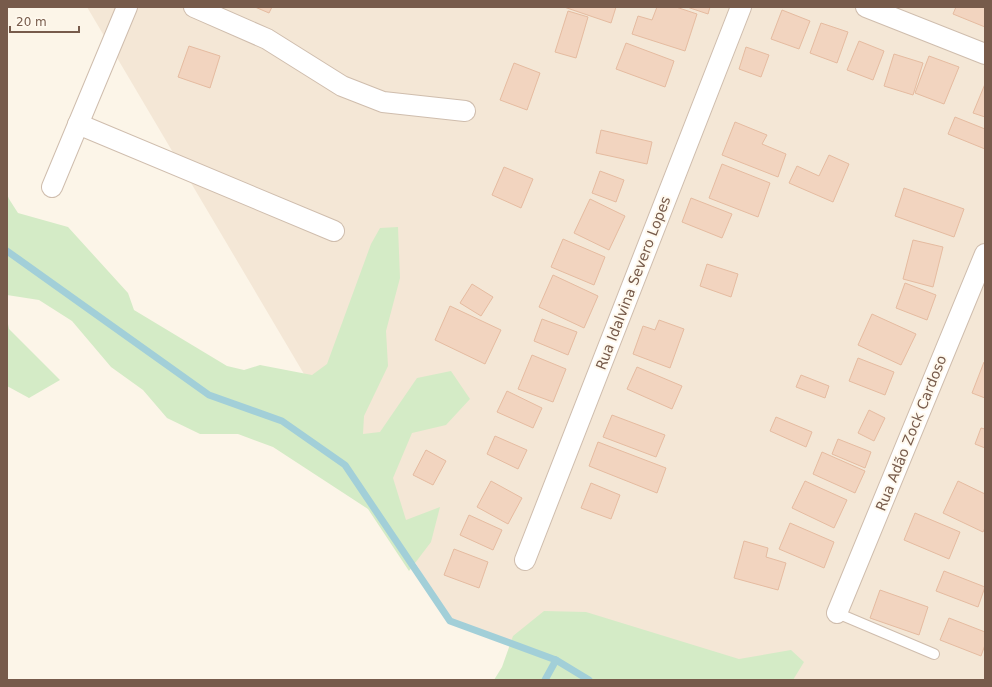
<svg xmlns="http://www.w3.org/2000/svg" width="992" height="687" viewBox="0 0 992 687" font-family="'DejaVu Sans',sans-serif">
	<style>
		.residential { fill: #f4e7d6 }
		.green { fill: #d4ebc6 }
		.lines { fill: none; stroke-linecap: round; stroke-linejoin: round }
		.stream { stroke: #a2cfd8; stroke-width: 7 }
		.building { fill: #f2d4bf; stroke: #e5bba0 }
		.lane-casing { stroke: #cfbdad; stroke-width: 12 }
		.street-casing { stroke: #cfbdad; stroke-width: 22 }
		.lane { stroke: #fff; stroke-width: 10 }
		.street { stroke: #fff; stroke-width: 20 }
		.labels { text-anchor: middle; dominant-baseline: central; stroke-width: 4; stroke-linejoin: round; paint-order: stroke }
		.street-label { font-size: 14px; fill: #775b4b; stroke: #fff9ee }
	</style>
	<rect width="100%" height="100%" fill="#fcf5e8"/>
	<path class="residential" d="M87,7h898v673h-396l-33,-20 -106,-39z"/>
	<g class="green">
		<path d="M7,194l2,5 9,14 50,14 60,66 6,17 93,56 17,4 16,-5 52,10 15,-11 44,-120 9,-16 18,-1 2,51 -14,53 2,35 -24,50 -1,18 17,-2 37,-54 34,-7 19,28 -24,26 -34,8 -19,45 13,42 34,-13 -9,35 -22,29 -41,-62 -95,-62 -35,-13h-38l-33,-16 -24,-28 -32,-23 -39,-46 -33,-21 -32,-5z"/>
		<path d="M7,319l2,10 51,51 -31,18 -22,-12z"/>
		<path d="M544,611l42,1 153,47 52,-9 13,12 -11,18h-299l8,-13 11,-31z"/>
	</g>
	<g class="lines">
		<g class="stream">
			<path d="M7,251l202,144 73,26 63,44 105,156 106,39 33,20"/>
			<path d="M545,680l11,-20"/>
		</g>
	</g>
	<g class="building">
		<path d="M255,7h17l-3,6z"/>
		<path d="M564,7h52l-5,16z"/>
		<path d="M657,7h19l21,7 -12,37 -53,-17 6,-18 14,4z"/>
		<path d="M687,7h23l-2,7z"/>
		<path d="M956,7h29v20l-32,-13z"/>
		<path d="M782,10l28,11 -11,28 -28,-10z"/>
		<path d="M568,11l20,6 -12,41 -21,-6z"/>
		<path d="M821,23l27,9 -11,31 -27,-10z"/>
		<path d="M859,41l25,10 -11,29 -26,-10z"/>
		<path d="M626,43l48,18 -9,26 -49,-18z"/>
		<path d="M189,46l31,10 -10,32 -32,-11z"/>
		<path d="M746,47l23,8 -8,22 -22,-8z"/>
		<path d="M894,54l29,9 -10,32 -29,-9z"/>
		<path d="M929,56l30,11 -15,37 -29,-11z"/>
		<path d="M514,63l26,10 -13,37 -27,-10z"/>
		<path d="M985,84v33l-12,-4z"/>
		<path d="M955,117l30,12v20l-37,-15z"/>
		<path d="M735,122l32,13 -5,9 24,10 -8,23 -56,-22z"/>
		<path d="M601,130l51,12 -5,22 -51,-11z"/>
		<path d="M829,155l20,9 -16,38 -44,-19 8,-17 22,10z"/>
		<path d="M722,164l48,19 -12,34 -49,-19z"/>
		<path d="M504,167l29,12 -12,29 -29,-13z"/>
		<path d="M600,171l24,9 -8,22 -24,-9z"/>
		<path d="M904,188l60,21 -10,28 -59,-21z"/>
		<path d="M691,198l41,16 -10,24 -40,-16z"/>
		<path d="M590,199l35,17 -16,34 -35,-17z"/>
		<path d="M563,239l42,18 -11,28 -43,-18z"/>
		<path d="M913,240l30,7 -10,40 -30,-8z"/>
		<path d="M707,264l31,10 -7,23 -31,-11z"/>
		<path d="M553,275l45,21 -14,32 -45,-21z"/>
		<path d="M905,283l31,12 -9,25 -31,-12z"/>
		<path d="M472,284l21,13 -12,19 -21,-13z"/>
		<path d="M450,306l51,24 -16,34 -50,-24z"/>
		<path d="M872,314l44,20 -15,31 -43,-20z"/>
		<path d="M542,319l35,13 -9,23 -34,-14z"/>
		<path d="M659,320l25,9 -14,39 -37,-14 10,-28 12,4z"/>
		<path d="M532,355l34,14 -13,33 -35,-13z"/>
		<path d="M858,358l36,14 -9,23 -36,-14z"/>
		<path d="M984,362h1v36l-13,-5z"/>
		<path d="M637,367l45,19 -10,23 -45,-20z"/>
		<path d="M801,375l28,11 -4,12 -29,-11z"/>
		<path d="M507,391l35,17 -9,20 -36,-16z"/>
		<path d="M869,410l16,8 -11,23 -16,-8z"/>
		<path d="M612,415l53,20 -9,22 -53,-20z"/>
		<path d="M776,417l36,15 -6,15 -36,-16z"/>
		<path d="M981,428l4,1v19l-10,-4z"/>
		<path d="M495,436l32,14 -9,19 -31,-15z"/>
		<path d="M838,439l33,13 -6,16 -33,-14z"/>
		<path d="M598,442l68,26 -9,25 -68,-27z"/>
		<path d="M426,450l20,11 -13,24 -20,-10z"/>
		<path d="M822,452l43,19 -10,22 -42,-19z"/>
		<path d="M491,481l31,17 -14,26 -31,-17z"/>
		<path d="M805,481l42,19 -13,28 -42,-20z"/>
		<path d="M958,481l27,13v34l-2,4 -40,-19z"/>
		<path d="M591,483l29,12 -9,24 -30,-11z"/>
		<path d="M915,513l45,19 -11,27 -45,-19z"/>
		<path d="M469,515l33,15 -9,20 -33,-15z"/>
		<path d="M790,523l44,19 -10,26 -45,-19z"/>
		<path d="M744,541l24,7 -2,9 20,6 -8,27 -44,-12z"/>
		<path d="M454,549l34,13 -9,26 -35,-13z"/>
		<path d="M944,571l41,16 -7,20 -42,-16z"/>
		<path d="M880,590l48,17 -9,28 -49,-17z"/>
		<path d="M949,618l36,14v13l-4,11 -41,-16z"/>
	</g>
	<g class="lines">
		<defs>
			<path id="lane" d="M837,613l97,41"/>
			<g id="street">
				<path d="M194,7l73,32 75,47 41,16 82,9"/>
				<path d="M866,7l119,47"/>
				<path d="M78,124l256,107"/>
				<path d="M52,187l75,-180"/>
				<path d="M525,560l216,-553"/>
				<path d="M837,613l148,-359"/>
			</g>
		</defs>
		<use href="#lane" class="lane-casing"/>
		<use href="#street" class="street-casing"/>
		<use href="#lane" class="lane"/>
		<use href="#street" class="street"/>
	</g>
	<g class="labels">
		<g class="street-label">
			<text transform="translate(633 283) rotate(-69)">Rua Idalvina Severo Lopes</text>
			<text transform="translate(911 433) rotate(-68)">Rua Adão Zock Cardoso</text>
		</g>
	</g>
	<rect width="992" height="687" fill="none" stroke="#775b4b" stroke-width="16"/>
	<path d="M10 26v6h69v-6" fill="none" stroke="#775b4b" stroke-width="2"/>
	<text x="16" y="26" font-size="12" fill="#775b4b" stroke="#fff9ee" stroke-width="3" paint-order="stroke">20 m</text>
</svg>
